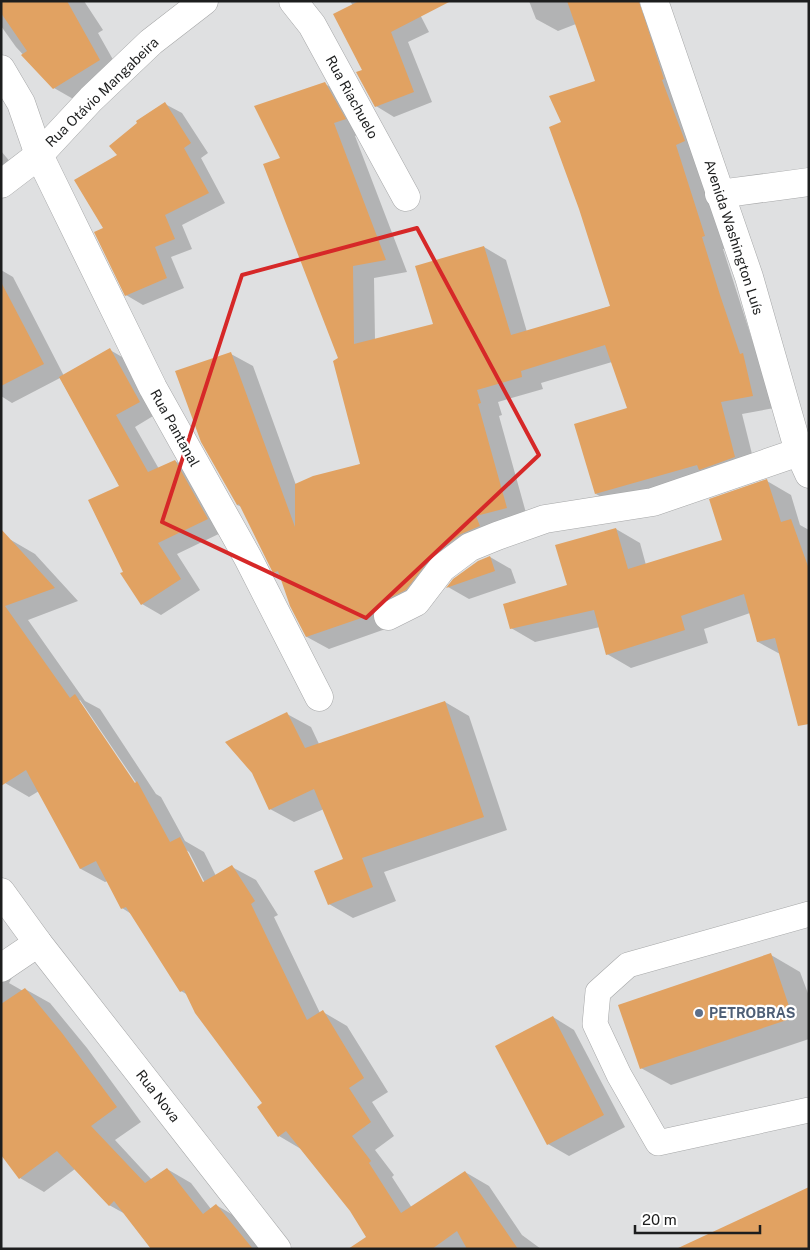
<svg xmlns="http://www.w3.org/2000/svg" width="810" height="1250" viewBox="0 0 810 1250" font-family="'Public Sans',sans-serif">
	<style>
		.shadow { fill: #0003; fill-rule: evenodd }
		.building { fill: #e1a262 }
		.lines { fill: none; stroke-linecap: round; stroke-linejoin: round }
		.service-casing { stroke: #a6a7a8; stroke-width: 26 }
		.minor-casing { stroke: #a6a7a8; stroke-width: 29 }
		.secondary-casing { stroke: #a6a7a8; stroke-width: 29 }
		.service { stroke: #fff; stroke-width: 25 }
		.minor { stroke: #fff; stroke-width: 28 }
		.secondary { stroke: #fff; stroke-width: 28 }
		.marked { fill: none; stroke: #d62828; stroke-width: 4; stroke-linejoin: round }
		.service-dot { fill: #5c6f8a; stroke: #fff; stroke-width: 2 }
		.labels { text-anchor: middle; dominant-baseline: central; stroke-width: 4.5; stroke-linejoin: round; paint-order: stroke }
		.street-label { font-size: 14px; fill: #1d1e1e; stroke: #fff }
		.service-label { font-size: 14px; font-weight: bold; fill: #4e5e75; stroke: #fff; text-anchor: start }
	</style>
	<rect width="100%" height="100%" fill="#dfe0e1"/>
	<g class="shadow">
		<path d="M1,1h83l19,29 -5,3 22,39 -45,28 -21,-12 -38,-41 -15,-21z"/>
		<path d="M350,1h63l16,31 -21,10 24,60 -38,15 -18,-11 -13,-35 -10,-65z"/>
		<path d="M529,1h105l6,10 22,12 64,226h-3l51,159 -32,6 14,56 -139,36 -21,-12 33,-85 -17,-47 -71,21 2,6 -45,13 4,13 -3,1 29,104 -45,26 -89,80 -65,23 -22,-12 -26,-61 -7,-4 -32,-65 -5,-2 -6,-151 22,12 43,119 65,-21 -21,-105 -58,-200 43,-75 22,12 19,35 -11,5 52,136 -33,6 1,62 59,-15 50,-78 22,13 21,72 84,-26 -48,-183 33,-41 -20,-58 -18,7 -22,-12z"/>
		<path d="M165,104l17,9 26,40 -7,5 24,45 -43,22 10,24 -21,8 13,31 -41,17 -17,-10 -21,-67 14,-73z"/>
		<path d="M1,151l16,19 -16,13z"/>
		<path d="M1,270l12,7 51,99 46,-26 19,11 29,52 -23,14 24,42 16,-8 20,11 32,58 -50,24 23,36 -39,25 -19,-11 -18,-32 -3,-86 -61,-108 -48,25 -11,-7z"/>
		<path d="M767,481l24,14 9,30 9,5v168l-29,-44 -22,-12 -8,-29 -46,16 4,14 -77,25 -24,-14 -7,-27 -65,15 -24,-14 57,-42 48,-57 24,14 6,22 78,-24z"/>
		<path d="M11,540l24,14 43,47 -50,19 57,81 15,8 56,85 5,3 24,44 19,11 12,24 16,-9 24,13 22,35 -4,2 46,96 3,-1 24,14 41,66 -16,10 22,34 -19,14 19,25 -2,2 20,31 53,-36 24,14 33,49 19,14h-173l4,-3 -21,-36 -50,-61 -22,-13 -15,-32 -76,-109 -7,-4 -48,-76 -11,-7 -14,-27 -3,1 -24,-13 -42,-78 -10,6 -24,-14 -4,-234zM80,700l59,87 -2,1 -58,-87zM186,850l3,2 18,35 -2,2z"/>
		<path d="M490,557l21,12 5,14 -47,16 -21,-12 6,-7z"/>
		<path d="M445,702l24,14 38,114 -123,42 12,29 -43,17 -24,-14 16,-44 -21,-51 -30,13 -24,-13 17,-95 24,13 8,17z"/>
		<path d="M1,953l14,19 -6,11 14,8 2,-2 25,14 37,45 54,74 -26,18 37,40 15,-11 24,14 20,26 5,-4 24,14 25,30h-113l-25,-34 -18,-10 -34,-36 -31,23 -24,-14 -19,-25z"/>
		<path d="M771,955l29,17 9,24v43l-138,46 -30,-17z"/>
		<path d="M553,1017l21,13 51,97 -56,29 -21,-12z"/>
	</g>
	<g class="building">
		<path d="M1,1h66l33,59 -47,29 -32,-34 6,-4 -26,-38z"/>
		<path d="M359,1h92l-60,31 23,60 -39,15 -19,-35 6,-2 -29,-56z"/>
		<path d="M567,1h72l25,78 -2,1 23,61 -9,4 29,91 -3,1 18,58 20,59 3,-1 10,43 -32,6 14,55 -36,13 -2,-5 -102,29 -21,-70 53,-16 -22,-63 -84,26 1,6 -45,13 4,13 -3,1 29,104 -31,8 4,10 -19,8 -29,22 -26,34 -25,12 -6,5 -2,7 -67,23 -16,-31 -12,-35 -5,2 -34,-69 -2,1 -36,-63 -26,-71 56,-19 64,175v-43l18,-8 47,-12 -27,-103 5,-3 -75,-194 17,-6 -26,-52 71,-24 21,37 -12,4 52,137 -33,6 1,78 79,-20 -18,-58 69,-20 27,89 99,-29 -31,-97 -30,-82 12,-5 -12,-26 46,-15z"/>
		<path d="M165,102l26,41 -7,5 25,45 -44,22 10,24 -20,8 12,31 -42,18 -31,-64 9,-4 -29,-48 43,-25 -8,-9 28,-23 -1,-2z"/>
		<path d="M1,282l43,82 -43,22z"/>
		<path d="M110,348l30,54 -24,13 32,57 27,-12 33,59 -50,24 23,36 -40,26 -21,-32 3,-1 -35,-72 31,-14 -60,-109z"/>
		<path d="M767,479l14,43 10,-3 18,50v155l-11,2 -23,-88 -18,4 -13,-48 -63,22 4,14 -79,25 -12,-45 -84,19 -7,-25 64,-19 -12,-40 61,-17 12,41 94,-29 -13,-41z"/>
		<path d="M1,529l54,59 -50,18 65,92 5,-4 60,89 2,-2 33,61 10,-5 23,45 29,-17 23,36 -4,3 56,116 16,-10 41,68 -15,10 22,34 -19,14 19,25 -2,2 32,50 64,-42 53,78h-51l-10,-18 -25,18h-84l18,-12 -16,-26 -64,-80 -8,6 -21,-30 5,-4 -67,-90 -11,-23 -4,2 -54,-85 -5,2 -25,-48 -16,8 -54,-99 -25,16z"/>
		<path d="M490,556l5,15 -49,17 7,-9 25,-18z"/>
		<path d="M445,701l39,116 -122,41 11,29 -45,18 -14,-34 29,-12 -29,-70 -45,21 -17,-37 -27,-31 62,-30 18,36z"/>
		<path d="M771,953l22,65 -153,51 -22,-64z"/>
		<path d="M25,988l37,45 55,74 -26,19 54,57 22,-15 36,46 13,-10 37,45h-102l-37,-48 -5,5 -52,-55 -38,28 -18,-24v-151z"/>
		<path d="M553,1016l51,99 -57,30 -52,-99z"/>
		<path d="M809,1187v62h-133z"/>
	</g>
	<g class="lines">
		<defs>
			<path id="service" d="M809,914l-181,51 -30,27 -3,32 24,51 39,68 151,-33"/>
			<g id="minor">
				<path d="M293,1l19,24 94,172"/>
				<path d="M1,69l20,34 18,52 114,233 95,170 71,139"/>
				<path d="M1,184l38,-29 52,-56 60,-57 53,-41"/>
				<path d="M719,194l90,-12"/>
				<path d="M388,616l28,-14 26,-34 28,-21 27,-11 48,-17 108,-17 146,-50"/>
				<path d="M1,892l37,51 239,306"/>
				<path d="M1,968l37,-25"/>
			</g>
			<path id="secondary" d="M654,1l95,276 50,175 10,22"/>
		</defs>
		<use href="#service" class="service-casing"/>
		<use href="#minor" class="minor-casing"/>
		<use href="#secondary" class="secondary-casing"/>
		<use href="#service" class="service"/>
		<use href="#minor" class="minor"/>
		<use href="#secondary" class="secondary"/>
	</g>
	<path class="marked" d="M417,228l122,227 -173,163 -204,-96 80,-247z"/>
	<circle class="service-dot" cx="699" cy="1013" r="5"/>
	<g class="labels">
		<g class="street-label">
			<text transform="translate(102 92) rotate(-44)">Rua Otávio Mangabeira</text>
			<text transform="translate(352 97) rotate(61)">Rua Riachuelo</text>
			<text transform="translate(734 237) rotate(72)">Avenida Washington Luís</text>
			<text transform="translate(175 428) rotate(61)">Rua Pantanal</text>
			<text transform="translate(158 1096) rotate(52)">Rua Nova</text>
		</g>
		<g class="service-label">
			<text x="709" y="1013">PETROBRAS</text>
		</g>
	</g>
	<rect width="810" height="1250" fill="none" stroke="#1d1e1e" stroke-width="5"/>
	<path d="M635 1225v8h125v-8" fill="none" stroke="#1d1e1e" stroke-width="2.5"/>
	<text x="642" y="1225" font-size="15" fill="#1d1e1e" stroke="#ffffff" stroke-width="4" paint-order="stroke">20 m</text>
</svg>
